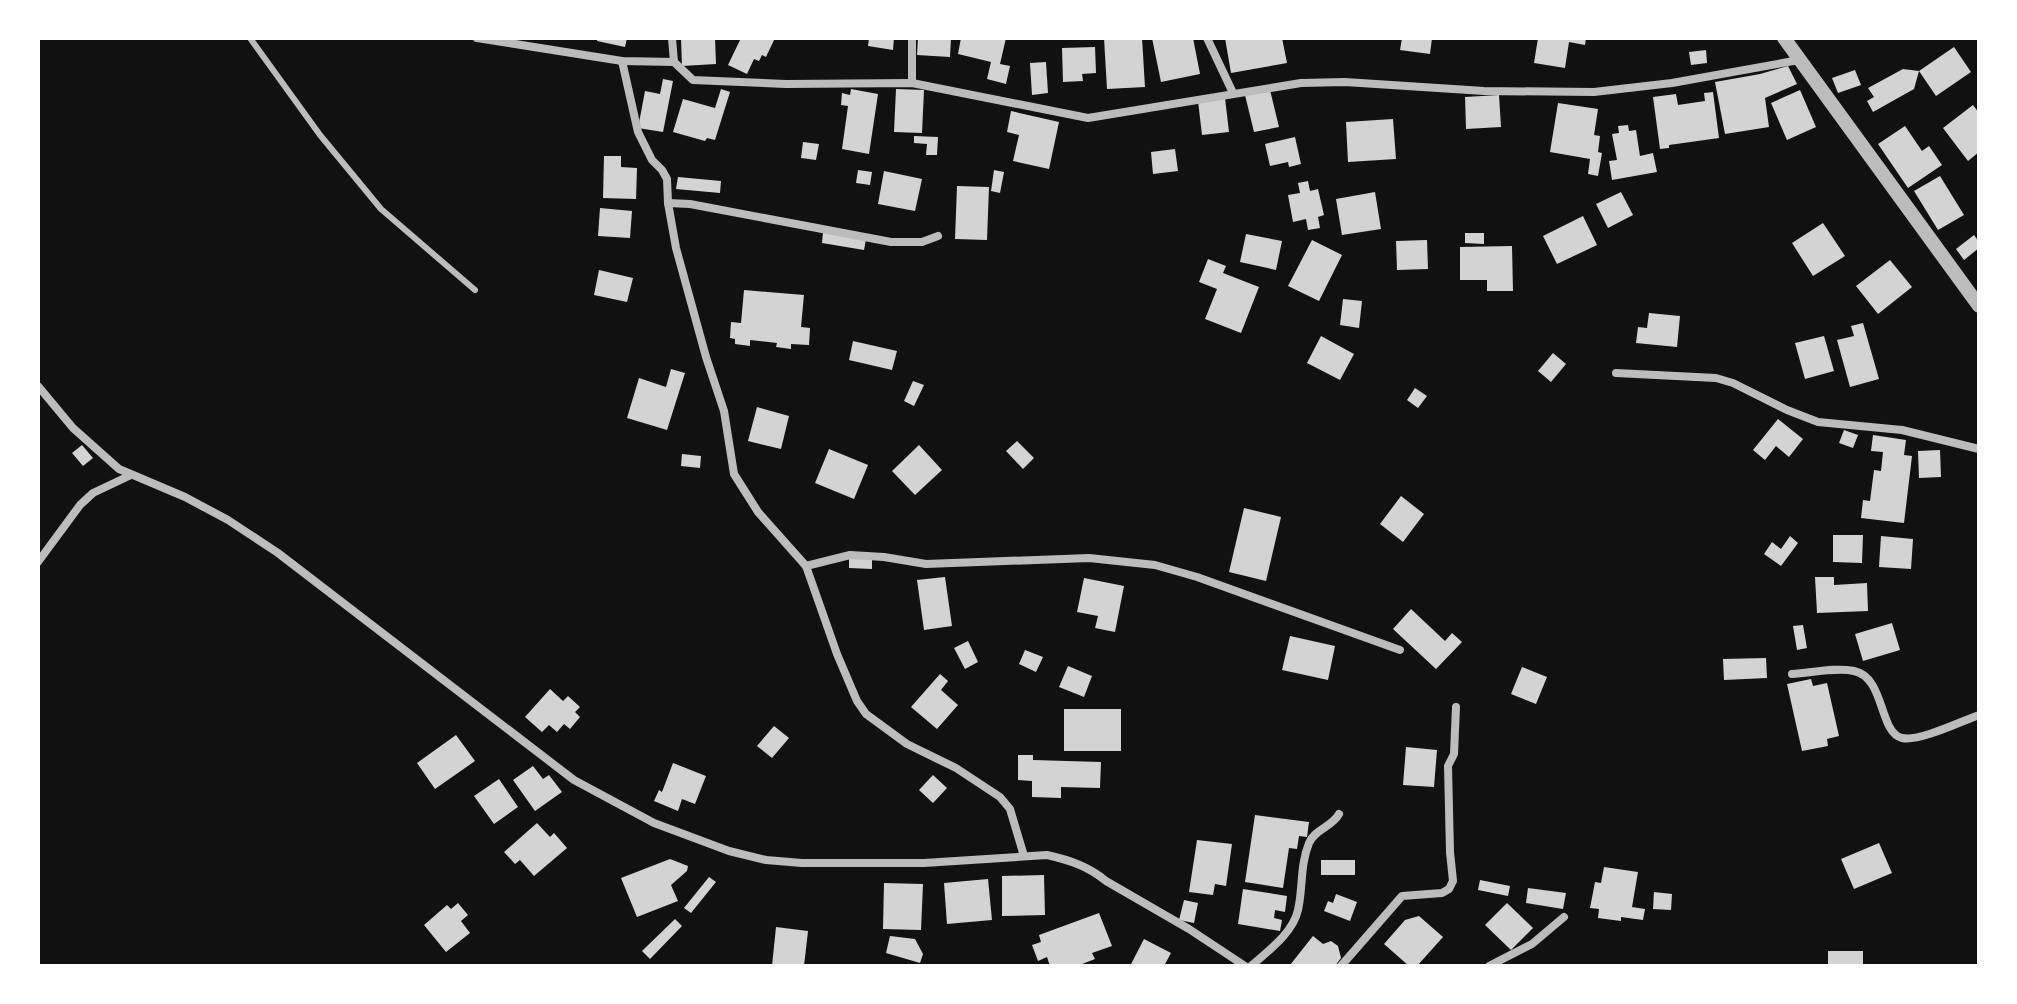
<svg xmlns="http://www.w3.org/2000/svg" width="2017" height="1004" viewBox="0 0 2017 1004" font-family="'Public Sans',sans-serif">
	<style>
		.building { fill: #d3d3d3 }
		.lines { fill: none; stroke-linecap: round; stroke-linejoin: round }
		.service { stroke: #bcbcbc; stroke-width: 6 }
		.minor { stroke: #bcbcbc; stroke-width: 8 }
		.tertiary { stroke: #bcbcbc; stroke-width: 14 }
	</style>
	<rect width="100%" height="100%" fill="#111"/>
	<g class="building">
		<path d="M598,38h29l-2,9 -28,-6z"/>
		<path d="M715,38l1,26 -34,2 -1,-27z"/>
		<path d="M741,38h34l-9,19 -4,-2 -3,6 -5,-2 -7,15 -19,-9z"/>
		<path d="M869,38h25l-1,12 -25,-4z"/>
		<path d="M918,38h33l-1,19 -33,-2z"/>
		<path d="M961,38h45l-6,26 10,2 -4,18 -19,-5 4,-17 -33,-8z"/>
		<path d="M1104,38h38l3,49 -38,2z"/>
		<path d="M1152,38h41l7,36 -39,8z"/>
		<path d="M1225,38h57l5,25 -56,10z"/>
		<path d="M1402,38h30l-2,16 -30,-4z"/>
		<path d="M1538,38h48l-1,7 -16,-3 -4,26 -31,-5z"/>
		<path d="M1095,47l1,26 -14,1 1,7 -20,1 -1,-34z"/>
		<path d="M1954,47l17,25 -35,24 -17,-25z"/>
		<path d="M1706,50l1,13 -16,2 -2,-13z"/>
		<path d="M1046,62l2,31 -16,2 -2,-32z"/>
		<path d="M1788,66l9,18 -32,14 4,29 -44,7 -10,-52 45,-8z"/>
		<path d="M1903,69l16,2 -5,18 -41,23 -6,-11 7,-4 -6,-9z"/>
		<path d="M1855,70l6,15 -23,8 -6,-15z"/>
		<path d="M663,79l10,2 -10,51 -25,-4 7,-37 15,3z"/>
		<path d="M721,89l9,3 -15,48 -8,-2 -2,3 -32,-9 10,-33 32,9z"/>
		<path d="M851,89l27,5 -9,60 -27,-5 6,-43 -7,-1 1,-12 8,2z"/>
		<path d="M896,89l28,1 -2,43 -28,-1z"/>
		<path d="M1270,90l9,37 -25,5 -9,-37z"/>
		<path d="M1800,90l16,37 -29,13 -16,-37z"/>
		<path d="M1713,92l6,46 -50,7v3l-9,1 -7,-52 23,-3 2,11 27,-4 -1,-8z"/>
		<path d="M1499,95l2,32 -35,2 -1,-32z"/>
		<path d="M1225,98l4,34 -27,3 -4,-34z"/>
		<path d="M1558,103l40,6 -4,26 6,1 -2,16 4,1 -4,23 -10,-2 2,-15 -40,-7z"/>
		<path d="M1973,105l6,8v39l-11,9 -25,-33z"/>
		<path d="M1011,111l48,11 -10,47 -36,-8 6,-26 -12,-3z"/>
		<path d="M1393,119l3,40 -48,3 -2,-40z"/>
		<path d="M1628,125l1,6 7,-1 4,26 13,-3 4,19 -45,8 -3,-19 8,-1 -5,-26 7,-1 -1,-7z"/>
		<path d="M1905,126l17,25 7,-5 13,19 -34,23 -30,-44z"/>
		<path d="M914,136l24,1 -1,18h-11l1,-11 -13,-1z"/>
		<path d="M1295,137l6,27 -12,3 -1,-5 -18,4 -5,-22z"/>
		<path d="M803,142l16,2 -3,16 -15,-2z"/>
		<path d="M1175,149l3,22 -25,3 -2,-22z"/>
		<path d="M604,156h17v11l16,1 -1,31 -33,-1z"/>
		<path d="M858,170l14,2 -2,13 -14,-2z"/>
		<path d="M994,170l10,2 -4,21 -9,-2z"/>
		<path d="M884,171l38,8 -7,32 -37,-7z"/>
		<path d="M1940,176l24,39 -26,15 -24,-39z"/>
		<path d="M678,177l43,4 -1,12 -44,-4z"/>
		<path d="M1308,181l2,10 8,-2 6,26 -6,2 2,11 -12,2 -2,-11 -13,3 -5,-27 12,-2 -2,-10z"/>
		<path d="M957,186l32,1 -2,53 -32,-1z"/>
		<path d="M1375,192l6,37 -39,6 -6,-36z"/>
		<path d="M1621,192l12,23 -25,13 -12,-24z"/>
		<path d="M600,208l32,3 -2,27 -32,-2z"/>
		<path d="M1583,216l14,29 -40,19 -14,-28z"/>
		<path d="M1823,223l22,33 -32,20 -21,-33z"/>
		<path d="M823,232l43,7 -2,11 -42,-7z"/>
		<path d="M1465,233h19v11l-19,-1z"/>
		<path d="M1246,234l36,7 -6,29 -36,-8z"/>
		<path d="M1974,235l5,7v6l-15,12 -8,-11z"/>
		<path d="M1312,240l30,15 -23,46 -31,-15z"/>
		<path d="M1427,240l1,29 -31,1 -1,-29z"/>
		<path d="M1512,246l1,45h-26v-11h-27v-33z"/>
		<path d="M1208,259l18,7 -3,7 36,14 -18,46 -36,-14 12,-30 -18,-7z"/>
		<path d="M1890,260l22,27 -34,27 -22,-28z"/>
		<path d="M599,270l34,8 -6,24 -33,-7z"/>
		<path d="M744,290l60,5 -3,32 9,1 -1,17 -18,-1v5l-15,-2 1,-4 -27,-3v6l-15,-2v-5l-5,-1 1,-16 10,1z"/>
		<path d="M1343,299l19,2 -3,27 -19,-3z"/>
		<path d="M1649,313l31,3 -3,31 -41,-4 2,-16 9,1z"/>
		<path d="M1863,323l16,56 -29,8 -13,-47 17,-4 -3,-10z"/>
		<path d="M1321,336l33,18 -14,26 -33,-17z"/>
		<path d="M1824,336l10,35 -29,8 -10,-36z"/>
		<path d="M853,341l44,10 -5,19 -43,-10z"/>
		<path d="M1553,353l13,11 -15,18 -13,-11z"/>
		<path d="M671,369l14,4 -18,57 -40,-12 12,-40 27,9z"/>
		<path d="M913,381l11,4 -10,21 -10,-5z"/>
		<path d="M1415,388l12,8 -9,12 -11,-8z"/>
		<path d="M757,407l32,9 -8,33 -33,-8z"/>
		<path d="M1778,419l25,20 -14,18 -13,-11 -11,14 -12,-10z"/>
		<path d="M1844,430l14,5 -5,13 -14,-5z"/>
		<path d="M1873,435l33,5 -2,15 8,1 -8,67 -43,-5 2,-18 7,1 4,-31 7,1 2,-19 -12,-1z"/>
		<path d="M1017,441l17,17 -11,11 -17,-18z"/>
		<path d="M82,445l11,13 -10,8 -11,-13z"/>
		<path d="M919,445l23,25 -27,25 -23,-24z"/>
		<path d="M829,449l39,16 -14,34 -39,-16z"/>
		<path d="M1940,450l1,27 -22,1 -1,-27z"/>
		<path d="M682,454l19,2 -1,12 -19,-2z"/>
		<path d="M1401,496l23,18 -21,28 -23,-18z"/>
		<path d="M1244,508l37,9 -15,64 -37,-9z"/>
		<path d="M1833,535h30l-1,28 -29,-1z"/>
		<path d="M1790,536l8,7 -17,23 -17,-12 8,-12 9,7z"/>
		<path d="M1881,536l32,3 -2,30 -32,-2z"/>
		<path d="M849,558l23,1v10l-23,-1z"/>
		<path d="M945,577l7,49 -28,4 -7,-50z"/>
		<path d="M1815,577h19v8l33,-2 1,28 -51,2z"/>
		<path d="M1084,578l40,8 -9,46 -20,-4 3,-12 -21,-4z"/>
		<path d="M1411,609l34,32 7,-8 10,9 -26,27 -43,-40z"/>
		<path d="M1892,623l8,27 -37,11 -8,-27z"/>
		<path d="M1803,625l4,23 -10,2 -4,-24z"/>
		<path d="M1290,636l45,10 -7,34 -46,-10z"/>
		<path d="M968,641l10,21 -13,7 -11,-21z"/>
		<path d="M1025,650l18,7 -7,15 -17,-8z"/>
		<path d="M1766,658l1,20 -43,2 -1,-21z"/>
		<path d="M1068,666l24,10 -8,21 -25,-10z"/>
		<path d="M1522,667l25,10 -11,27 -25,-10z"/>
		<path d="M940,674l8,7 -7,9 17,15 -21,24 -26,-22z"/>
		<path d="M1811,679l2,7 14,-3 12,53 -12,3 1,7 -26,5 -15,-67z"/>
		<path d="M550,689l13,12 5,-5 12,11 -5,5 5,5 -10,12 -6,-5 -7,8 -8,-7 -7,7 -17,-15z"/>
		<rect x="1064" y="709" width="57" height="42"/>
		<path d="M774,726l15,12 -17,20 -15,-12z"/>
		<path d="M456,735l19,26 -40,28 -18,-26z"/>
		<path d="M1406,747l31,3 -3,37 -31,-2z"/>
		<path d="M1018,755h15v5l68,2 -1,26 -39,-1v11l-29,-1v-16l-14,-1z"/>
		<path d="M673,763l33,13 -11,28 -13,-5 -4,12 -24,-10 5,-11 3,2z"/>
		<path d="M533,766l10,13 6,-4 13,17 -27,19 -22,-31z"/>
		<path d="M933,775l14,13 -14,15 -14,-13z"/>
		<path d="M499,779l19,28 -24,17 -20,-28z"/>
		<path d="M1255,815l54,7 -2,15 -8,-1 -2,13 -8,-1 -6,40 -38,-6z"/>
		<path d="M537,823l13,14 4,-4 13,15 -33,28 -14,-16 -5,4 -11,-12z"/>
		<path d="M1197,840l35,4 -6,42 -11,-2 -2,11 -24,-3z"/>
		<path d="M1879,843l13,30 -38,16 -13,-30z"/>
		<path d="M670,859l18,7 -1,5 -16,14 7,16 -41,16 -16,-39z"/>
		<rect x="1321" y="860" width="34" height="15"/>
		<path d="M1604,867l34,5 -6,35 13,2 -2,11 -22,-3v4l-23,-3 1,-9 -9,-1 5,-26 6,1z"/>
		<path d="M1044,875l1,40 -43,1v-40z"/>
		<path d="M709,877l7,5 -25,31 -7,-5z"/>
		<path d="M988,879l4,41 -45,4 -3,-41z"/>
		<path d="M1480,880l30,6 -2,10 -30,-6z"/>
		<path d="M884,883l39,1 -2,46 -38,-1z"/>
		<path d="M1528,888l38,5 -3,16 -37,-6z"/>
		<path d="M1243,889l44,7 -2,16 -10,-2 -1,8 8,2 -2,11 -42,-7z"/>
		<path d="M1654,892l18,2 -1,16 -18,-1z"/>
		<path d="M1336,894l21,8 -7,19 -26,-10 4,-10 5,2z"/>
		<path d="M1184,900l14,3 -4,20 -15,-3z"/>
		<path d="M458,903l10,12 -7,6 9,12 -24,19 -22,-27 23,-20 4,4z"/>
		<path d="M1507,903l26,25 -22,22 -26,-25z"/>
		<path d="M1099,913l13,33 -20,7 3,6 -18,7h-27l-3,-9 -9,4 -6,-16 9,-3 -2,-7z"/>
		<path d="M1419,916l24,21 -26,29h-8l-25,-22 21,-24z"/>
		<path d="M675,919l7,7 -32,33 -8,-8z"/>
		<path d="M776,927l32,4 -4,35h-32z"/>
		<path d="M890,936l25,3 8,15 -3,9 -34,-10z"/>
		<path d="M1313,936l10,8 8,-3 7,5 3,12 -6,8 -45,-1z"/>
		<path d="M1144,939l27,14 -7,13h-34z"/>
		<rect x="1828" y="951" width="35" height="15"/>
	</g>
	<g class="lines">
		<path class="service" d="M250,38l70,97 61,74 94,81"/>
		<g class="minor">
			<path d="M477,38l145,23 52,1"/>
			<path d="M672,38l2,24 19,18 93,4 126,-1 176,35 213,-35 44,-1 139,9 110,1 78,-9 127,-23"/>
			<path d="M912,38v45"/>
			<path d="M1207,38l26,55"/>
			<path d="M622,61l16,71 14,28 10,10 5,9 1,24 8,45 30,109 18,54 10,63 24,38 48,54 31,88 20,47 9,13 41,30 49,24 44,29 10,12 14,47"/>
			<path d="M668,203l22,1 201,38h31l16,-6"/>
			<path d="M1616,373l100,5 17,5 54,27 31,12 84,8 77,19"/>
			<path d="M38,386l35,42 46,41 66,28 43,23 50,33 296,227 80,43 75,28 37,9 36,3h122l123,-8c22,5 41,11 59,26l83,48 56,37"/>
			<path d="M38,562l42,-57 13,-12 38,-18"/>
			<path d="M806,566l44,-11 34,2 42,7 163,-6 66,7 42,12 203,73"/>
			<path d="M1792,674c19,-1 43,-7 62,-3 31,6 25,62 48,67 17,4 60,-17 77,-23"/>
			<path d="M1251,966c17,-15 42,-33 47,-56 5,-22 2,-45 11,-67 6,-14 23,-16 30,-29"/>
			<path d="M1341,966l61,-70 40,-3 7,-4 4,-8 -3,-29 -2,-86 6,-12 2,-47"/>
			<path d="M1489,966l43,-22 32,-27"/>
		</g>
		<path class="tertiary" d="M1784,38l195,268"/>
	</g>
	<rect width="2017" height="1004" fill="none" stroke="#ffffff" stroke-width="80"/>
</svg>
